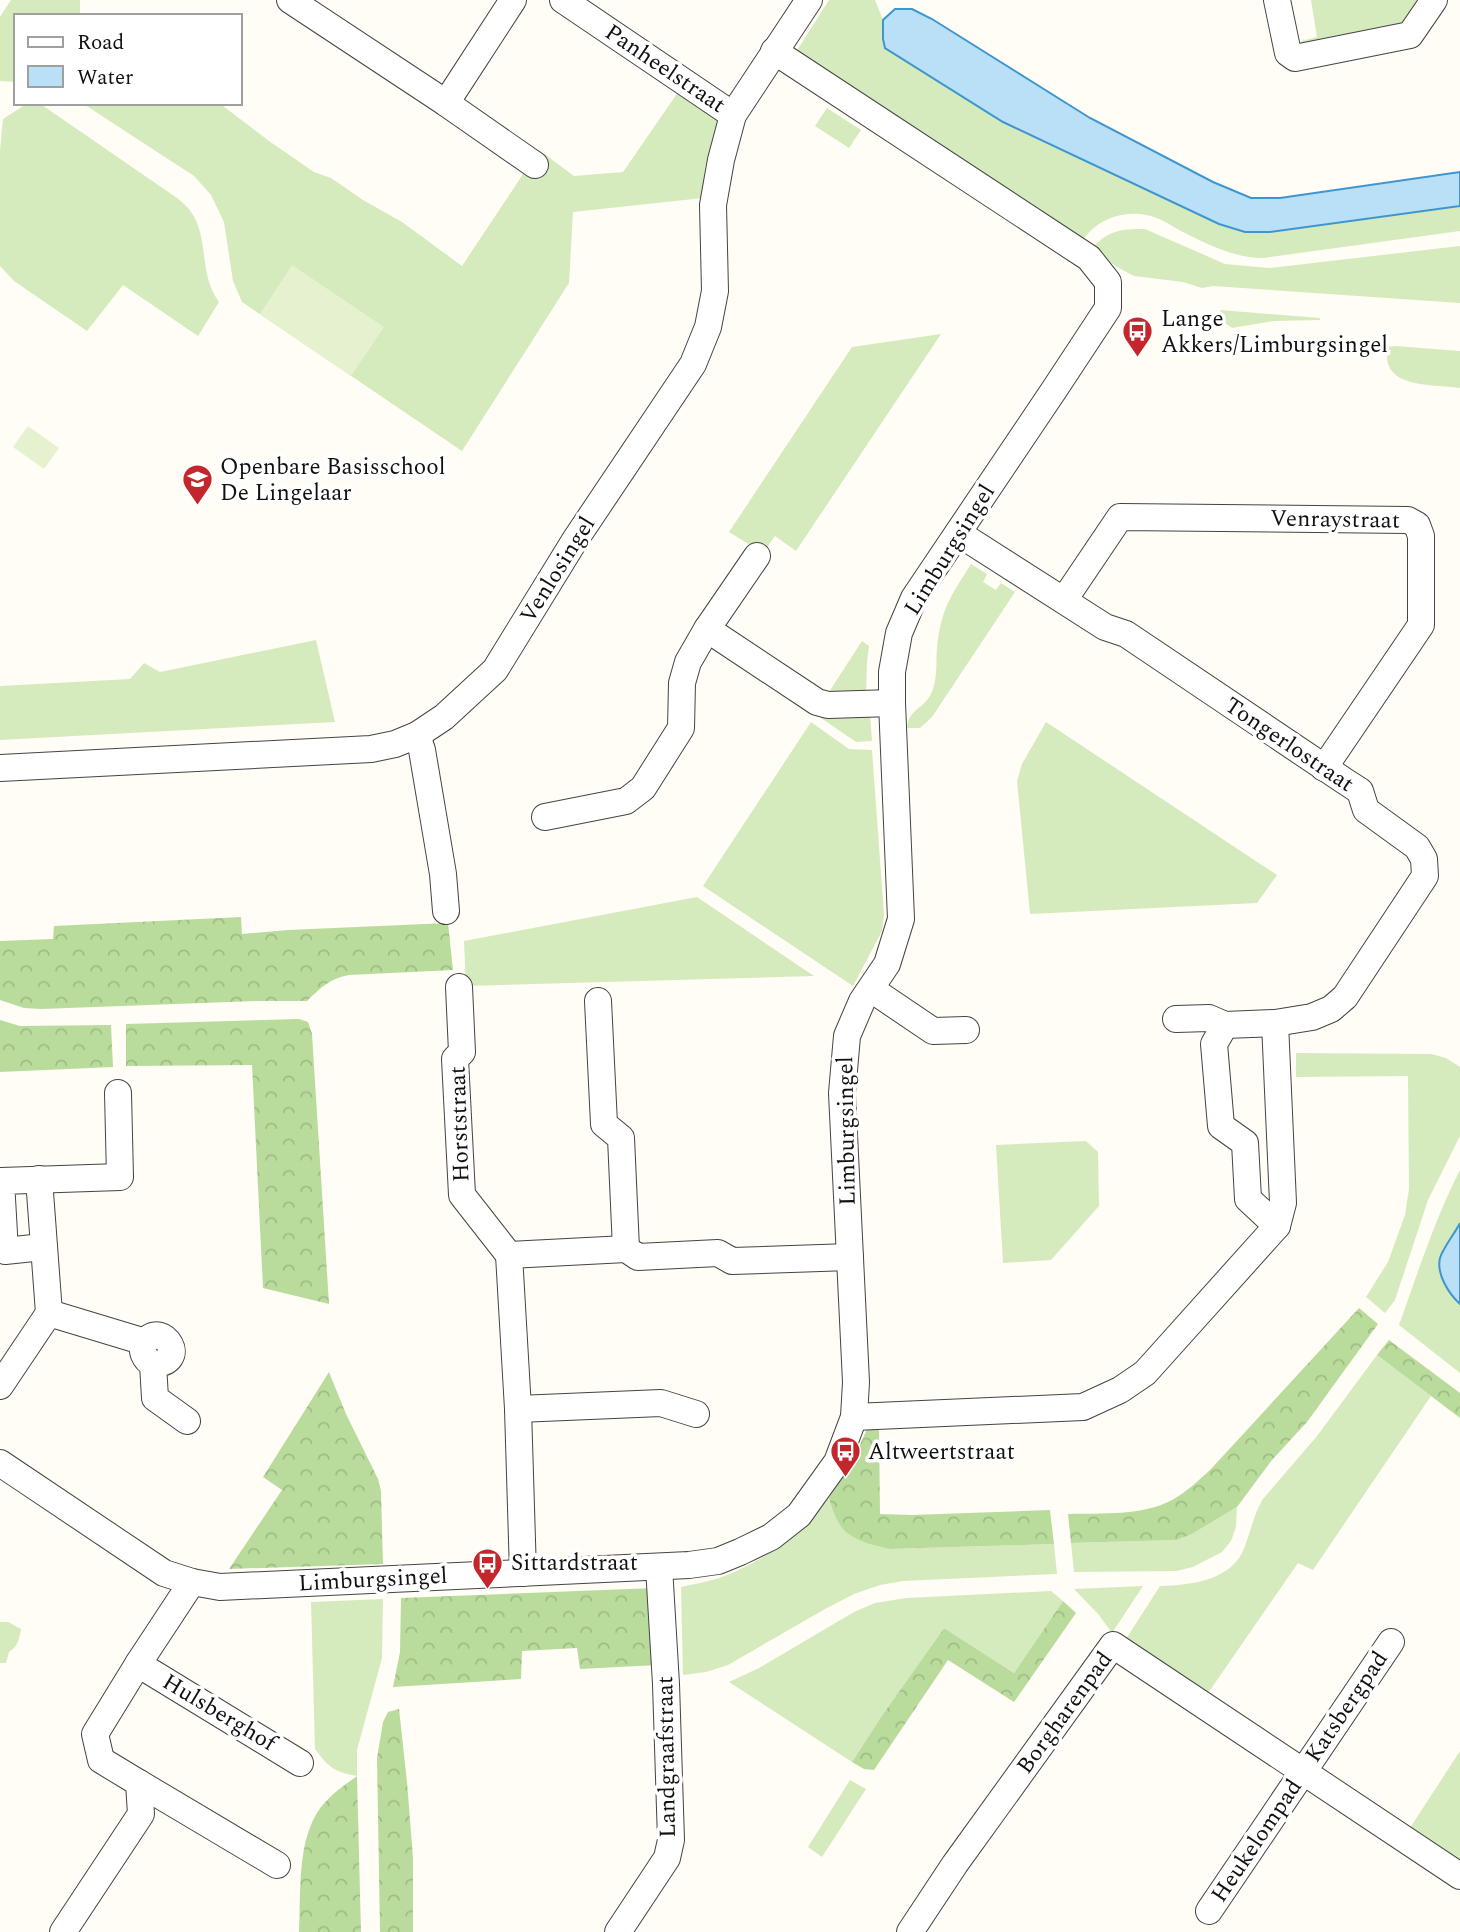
<svg xmlns="http://www.w3.org/2000/svg" width="1460" height="1932" viewBox="0 0 1460 1932" font-family="Spectral,serif">
	<style>
		.grass { fill: #d5ebbd }
		.forest { fill: url(#forest-crowns) }
		.pitch { fill: #e6f2cf }
		.water { fill: #b9e0f7; stroke: #3f96cf; stroke-width: 2 }
		.lines { fill: none; stroke-linecap: round; stroke-linejoin: round }
		.minor-casing { stroke: #444; stroke-width: 28 }
		.minor { stroke: #fff; stroke-width: 26 }
		.labels { text-anchor: middle; dominant-baseline: central; stroke-width: 7; stroke-linejoin: round; paint-order: stroke }
		.street-label { font-size: 23px; fill: #111; stroke: #fff }
		.poi-label { font-size: 23px; fill: #111; stroke: #fff; text-anchor: start }
	</style>
	<defs>
		<pattern id="forest-crowns" width="20" height="18" patternUnits="userSpaceOnUse" patternTransform="scale(1.75)"><rect width="20" height="18" fill="#b9dc9c"/><path d="M2 6a3 3 0 1 1 6 0M12 15a3 3 0 1 1 6 0" fill="none" stroke="#9ebc85"/></pattern>
	</defs>
	<rect width="100%" height="100%" fill="#fffdf5"/>
	<g class="grass">
		<path d="M11,0h69v16h-64v66l-16,-1v-64z"/>
		<path d="M829,0h46l8,20v19l120,83 216,102 26,8h25l190,-26v25l-197,27c-29,0 -56,-14 -82,-27 -11,-6 -22,-14 -35,-16 -17,-4 -38,1 -51,12 -6,4 -10,11 -15,16l-284,-191z"/>
		<path d="M1311,0h105l5,3 -15,24 -104,20 -1,-6 16,-4z"/>
		<path d="M683,85l38,26 -16,56 -2,31 -130,14 -4,71 -107,168 -220,-149 -9,-21 -9,-59 -13,-27 -17,-19 -112,-73h137l50,38 45,31 17,6 32,22 39,22 60,44 77,-116 35,26 49,-4z"/>
		<path d="M28,103l14,2 135,93c6,5 12,10 16,17 16,27 6,60 26,87l-21,34 -75,-51 -36,46 -73,-50 -14,-15v-116l3,-31z"/>
		<path d="M827,108l34,22 -12,18 -34,-22z"/>
		<path d="M1145,229l80,35 44,4 191,-22v57l-247,-17 -11,2 -19,-6 -49,-6 -17,-9 -26,-18c18,-19 29,-20 54,-20z"/>
		<path d="M1220,310l100,8v2l-46,1 -42,7 -7,-5z"/>
		<path d="M941,334l-145,217 -21,-15 -12,17 -34,-21 123,-185z"/>
		<path d="M1396,346l64,5v37c-28,-4 -81,1 -72,-41z"/>
		<path d="M971,564l16,10 -4,8 13,8 5,-7 14,9 -83,125 -12,11h-13c2,-20 16,-18 24,-34 8,-16 4,-38 7,-55 5,-34 15,-46 33,-75z"/>
		<path d="M316,640l19,82 -335,18v-54l130,-7 14,-16 16,9z"/>
		<path d="M862,641l7,5 -2,16 -1,34 -41,2z"/>
		<path d="M824,714h46l2,27 -16,1 -35,-24z"/>
		<path d="M811,722l38,27 23,1 12,165 -2,16 -29,55 -150,-100z"/>
		<path d="M1046,722l231,153 -20,28 -227,11 -13,-133 5,-17z"/>
		<path d="M697,897l117,79 -348,10 -2,-45z"/>
		<path d="M1296,1053l135,1 15,4 14,9v69l-32,64 -33,100 -10,13 -19,-16 22,-35 17,-47 4,-26 -1,-113 -112,1z"/>
		<path d="M1086,1141l12,11 1,54 -48,54 -48,3 -7,-118z"/>
		<path d="M1460,1170v53l-20,35 2,17 13,25 5,4v69l-61,-48c19,-53 36,-106 61,-155z"/>
		<path d="M1377,1355l54,41 -118,174 -15,-7 -92,133 -82,-54 36,-56c31,-1 73,-5 85,-40 6,-16 9,-32 18,-47l54,-63z"/>
		<path d="M829,1498l7,19 55,32 163,-5 3,30 -154,7 -23,4 -26,9 -29,15 -97,56 -22,7 -23,3 -2,-88c12,-3 26,-5 38,-9 42,-15 84,-44 110,-80z"/>
		<path d="M1237,1507l-1,20 -5,14 -9,11 -29,15 -17,4 -102,1 -3,-29 106,-3 15,-6z"/>
		<path d="M1143,1586l-31,47 -13,-18 -25,-26z"/>
		<path d="M1051,1591l12,10 -49,72 -70,-45 -63,89 -29,45 -123,-80 30,-14 95,-56 21,-9 31,-5z"/>
		<path d="M383,1599l-1,59 -25,92v26c-22,-4 -28,-8 -42,-27l-4,-147z"/>
		<path d="M0,1622h8l13,7c-2,11 -3,17 -12,23l-3,11h-6z"/>
		<path d="M1460,1751v114l-52,-34z"/>
		<path d="M850,1780l16,9 -44,68 -14,-10z"/>
	</g>
	<g class="forest">
		<path d="M241,917l1,17 46,-4 160,-7 5,47 -104,5c-18,3 -29,13 -42,26h-48l-218,8 -17,-1 -24,-8v-59l53,-2 1,-13z"/>
		<path d="M299,1019l9,3 4,12 17,270 -66,-16 -11,-223 -126,1v-42z"/>
		<path d="M0,1020l20,6 91,-1 2,42 -113,5z"/>
		<path d="M1359,1308l19,16 -71,98 -35,38 -35,47 -45,27 -15,6 -106,3 -3,-29c34,-1 74,2 104,-14 15,-8 27,-20 39,-31z"/>
		<path d="M1389,1340l71,53v25l-83,-63z"/>
		<path d="M329,1372l17,42 32,65 3,12 2,73 -154,5 53,-79 -19,-13z"/>
		<path d="M867,1429h12l1,85 32,1 138,-5 4,34 -163,5c-15,-3 -37,-8 -48,-20 -7,-8 -11,-21 -14,-31l25,-40z"/>
		<path d="M655,1588l2,77 -77,4 -3,-21 -55,3 -1,28 -128,8 7,-35 1,-54z"/>
		<path d="M1063,1601l13,12 -62,89 -66,-42 -74,110 -10,-1 -12,-7 29,-45 63,-89 70,45z"/>
		<path d="M399,1709l8,73 6,76v74h-33l-3,-174 6,-36 5,-10z"/>
		<path d="M357,1776l4,156h-62c2,-37 -2,-87 18,-119 9,-15 26,-27 40,-37z"/>
	</g>
	<g class="pitch">
		<path d="M292,265l92,62 -33,49 -91,-62z"/>
		<path d="M28,426l31,22 -15,21 -31,-22z"/>
	</g>
	<g class="water">
		<path d="M895,9h17l20,10 158,99 123,64 38,16h29l180,-26v34l-190,26h-25l-26,-8 -216,-102 -118,-74 -2,-9v-19z"/>
		<path d="M1460,1223v81c-11,-10 -24,-30 -20,-46 3,-10 15,-25 20,-35z"/>
	</g>
	<g class="lines">
		<defs>
			<g id="minor">
				<path d="M290,0l156,103 89,62"/>
				<path d="M563,0l170,115"/>
				<path d="M1277,0l11,53 7,5 115,-23 24,-35"/>
				<path d="M446,103l67,-103"/>
				<path d="M958,533l147,94 21,7 220,148 14,9 6,19 51,37 7,12 1,17 -80,121 -14,12 -19,8 -37,6 -50,2 -16,-7 -33,1"/>
				<path d="M1064,600l56,-83 288,3 9,5 4,11v89l-97,143"/>
				<path d="M707,629l110,73 11,3 64,-2"/>
				<path d="M417,735l5,15 21,124 3,37"/>
				<path d="M0,768l371,-19 24,-5 22,-9 27,-18 51,-47 80,-130 118,-176 15,-37 7,-36 -2,-86 8,-45 12,-45 76,-115"/>
				<path d="M545,817l81,-16 17,-13 38,-60 1,-45 6,-21 19,-33 50,-73"/>
				<path d="M459,987l3,65 -7,7 7,136 47,60 117,-6 12,8 80,-4 14,8 118,-4"/>
				<path d="M871,989l62,42 33,-1"/>
				<path d="M598,1001l6,123 17,14 5,111"/>
				<path d="M1225,1025l-11,19 7,82 24,17 3,56 29,27"/>
				<path d="M39,1179l10,134"/>
				<path d="M43,1247l-38,4 -4,-70 119,-4 -2,-84"/>
				<path d="M509,1255l9,154 143,-6 35,11"/>
				<path d="M153,1364c38,-1 9,-44 -7,-23 -7,9 -1,19 7,23l2,34 32,23"/>
				<path d="M0,1386l49,-73 96,29"/>
				<path d="M518,1409l5,164"/>
				<path d="M854,1417l229,-10 37,-17 25,-17 132,-147 6,-23 -8,-180"/>
				<path d="M0,1463l164,110 28,9 28,5 469,-22 29,-4 22,-9 31,-15 28,-22 38,-53 17,-45 2,-35 -14,-289 5,-57 15,-35 25,-37 14,-45 -9,-216v-31l7,-39 15,-35 140,-208 54,-82v-26l-19,-24 -315,-207"/>
				<path d="M138,1664l162,99"/>
				<path d="M139,1783l138,82"/>
				<path d="M1209,1911l182,-269"/>
				<path d="M63,1932l78,-118 -2,-31 -38,-23 -6,-26 43,-70 54,-82"/>
				<path d="M618,1932l49,-74 4,-18 -5,-156 -7,-117"/>
				<path d="M910,1932l45,-68 158,-219 347,231"/>
			</g>
		</defs>
		<use href="#minor" class="minor-casing"/>
		<use href="#minor" class="minor"/>
	</g>
	<defs>
		<symbol id="bus-pin" viewBox="-11 -11 22 30"><path d="M0 17L-7.5 6A9.5 9.5 0 1 1 7.5 6Z" fill="#c4262e" stroke="#fff"/><path d="M-5-6H5V4H4V6H2V4H-2V6H-4V4H-5ZM-3.5-4V0h7V-4ZM-3.5 1.2v1.5H-2V1.2ZM2 1.2v1.5H3.5V1.2Z" fill="#fff"/></symbol>
		<symbol id="school-pin" viewBox="-11 -11 22 30"><path d="M0 17L-7.5 6A9.5 9.5 0 1 1 7.5 6Z" fill="#c4262e" stroke="#fff"/><path d="M0-5L7-2L0 1L-7-2ZM-4 1L0 2.5L4 1V4Q0 6-4 4Z" fill="#fff"/></symbol>
	</defs>
	<g fill-rule="evenodd">
		<use href="#bus-pin" x="1120" y="314" width="35" height="47"/>
		<use href="#school-pin" x="180" y="462" width="35" height="47"/>
		<use href="#bus-pin" x="828" y="1434" width="35" height="47"/>
		<use href="#bus-pin" x="470" y="1546" width="35" height="47"/>
	</g>
	<g class="labels">
		<g class="street-label">
			<text transform="translate(665 69) rotate(34)">Panheelstraat</text>
			<text transform="translate(1335 520) rotate(1)">Venraystraat</text>
			<text transform="translate(950 550) rotate(-58)">Limburgsingel</text>
			<text transform="translate(558 570) rotate(-58)">Venlosingel</text>
			<text transform="translate(1289 745) rotate(34)">Tongerlostraat</text>
			<text transform="translate(460 1124) rotate(-92)">Horststraat</text>
			<text transform="translate(847 1131) rotate(-91)">Limburgsingel</text>
			<text transform="translate(373 1580) rotate(-3)">Limburgsingel</text>
			<text transform="translate(1347 1707) rotate(-56)">Katsbergpad</text>
			<text transform="translate(219 1713) rotate(31)">Hulsberghof</text>
			<text transform="translate(1065 1713) rotate(-54)">Borgharenpad</text>
			<text transform="translate(667 1757) rotate(-91)">Landgraafstraat</text>
			<text transform="translate(1257 1841) rotate(-56)">Heukelompad</text>
		</g>
		<g class="poi-label">
			<text x="1161" y="319">Lange<tspan x="1161" dy="26">Akkers/Limburgsingel</tspan></text>
			<text x="220" y="467">Openbare Basisschool<tspan x="220" dy="26">De Lingelaar</tspan></text>
			<text x="868" y="1452">Altweertstraat</text>
			<text x="511" y="1563">Sittardstraat</text>
		</g>
	</g>
	<rect x="14" y="14" width="228" height="91" fill="#ffffff" stroke="#a0a0a0" stroke-width="2"/>
	<rect x="28" y="37" width="35" height="10" fill="#ffffff" stroke="#a0a0a0" stroke-width="2"/>
	<text x="77" y="49" font-size="21" fill="#111111">Road</text>
	<rect x="28" y="66" width="35" height="21" fill="#b9e0f7" stroke="#a0a0a0" stroke-width="2"/>
	<text x="77" y="84" font-size="21" fill="#111111">Water</text>
</svg>
